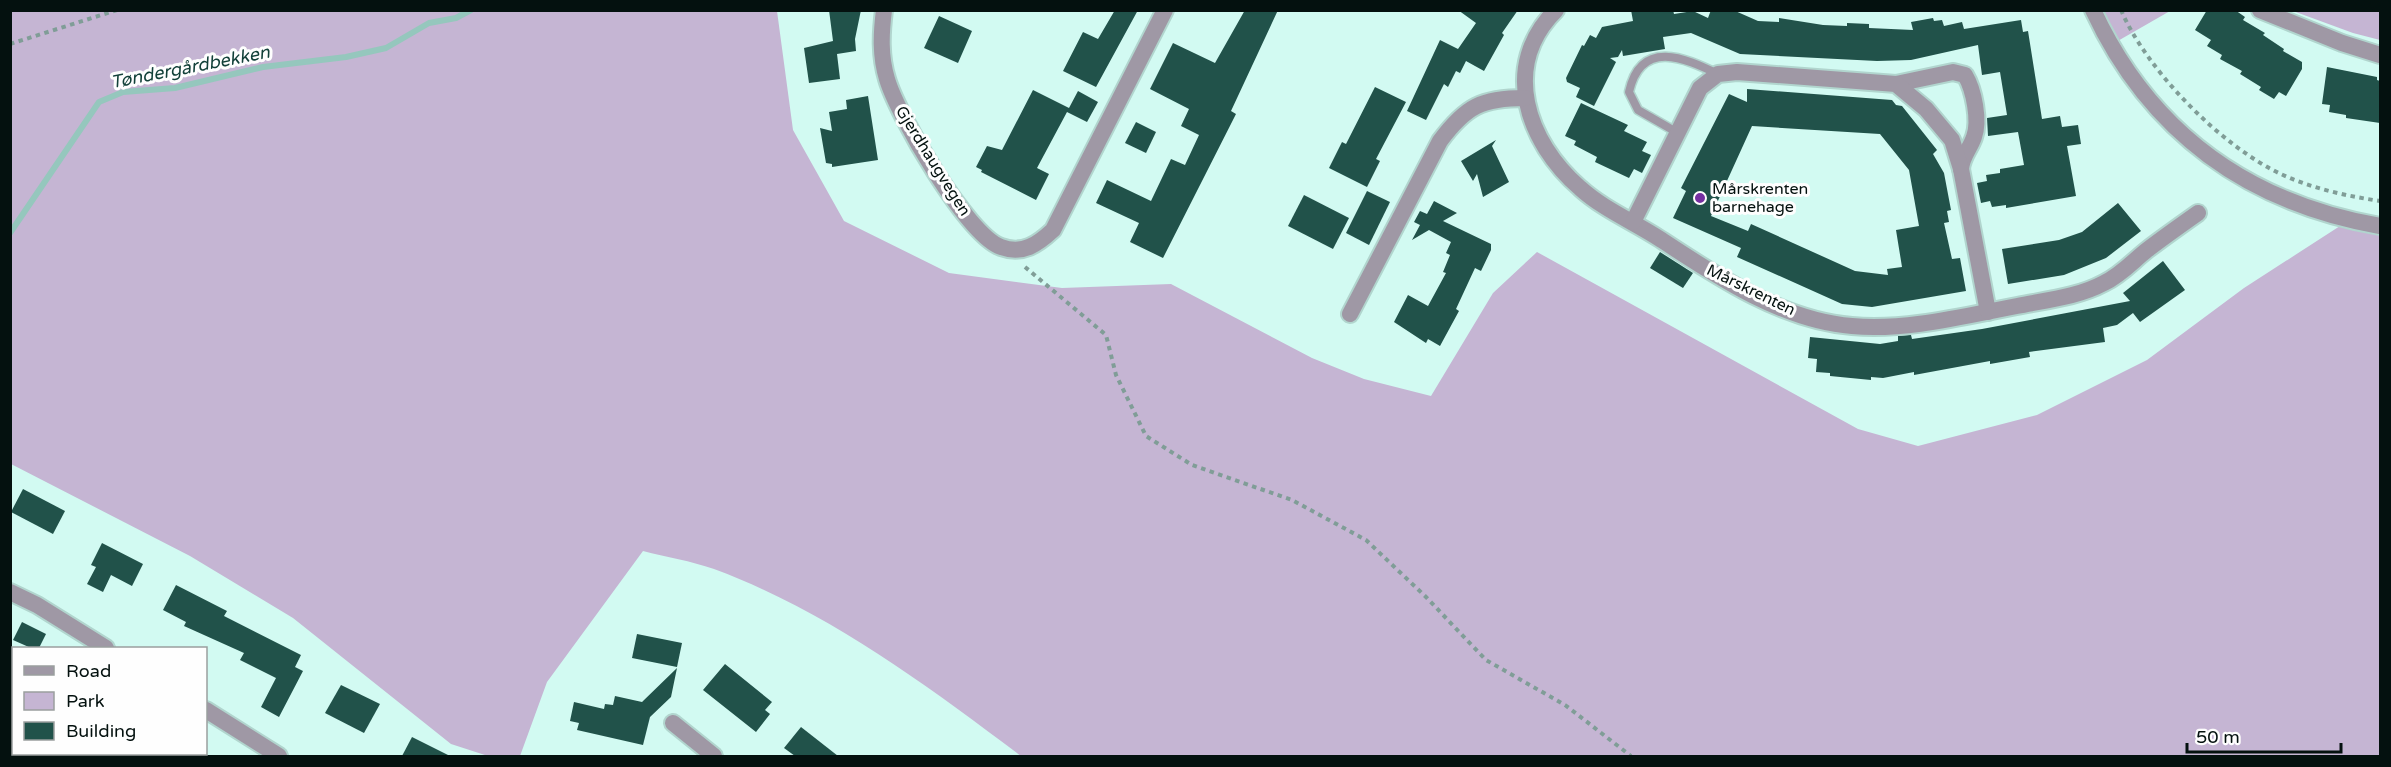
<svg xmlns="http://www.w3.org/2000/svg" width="2391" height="767" viewBox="0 0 2391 767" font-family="'Varela Round',sans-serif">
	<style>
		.green { fill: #c5b5d3 }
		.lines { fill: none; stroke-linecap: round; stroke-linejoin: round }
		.stream { stroke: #95c7bd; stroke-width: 6 }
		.building { fill: #21524a; fill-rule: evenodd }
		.service-casing { stroke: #b1d5ce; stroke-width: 11 }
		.minor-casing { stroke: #b1d5ce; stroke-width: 20 }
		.tertiary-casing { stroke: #b1d5ce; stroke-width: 20 }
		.path { stroke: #809d97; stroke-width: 4; stroke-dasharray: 4.5 4.5; stroke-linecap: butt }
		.service { stroke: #9f98a5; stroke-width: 8 }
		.minor { stroke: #9f98a5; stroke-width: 16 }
		.tertiary { stroke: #9f98a5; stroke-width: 16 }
		.poi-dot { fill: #762ea1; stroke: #fefefe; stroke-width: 2 }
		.labels { text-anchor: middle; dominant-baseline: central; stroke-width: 6; stroke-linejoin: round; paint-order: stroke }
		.street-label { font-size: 16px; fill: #04110f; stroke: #fefefe }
		.poi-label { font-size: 16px; fill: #04110f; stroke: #fefefe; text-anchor: start }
		.water-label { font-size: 18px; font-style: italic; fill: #124039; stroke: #fefefe }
	</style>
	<rect width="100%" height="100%" fill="#d2faf2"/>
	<g class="green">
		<path d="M10,11h767l16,119 51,91 105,52 113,15 109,-4 141,74 52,21 67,17 62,-103 44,-41 321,177 60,17 119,-31 110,-55 97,-72 96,-62 40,5v525h-1359c-96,-72 -194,-145 -307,-187 -23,-8 -48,-12 -71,-18l-96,131 -27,74h-32l-37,-12 -158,-126 -103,-62 -179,-92z"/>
		<path d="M2101,11h69l-54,31z"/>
		<path d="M2293,11h87v29l-27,-7z"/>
	</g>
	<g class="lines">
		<path class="stream" d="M10,233l89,-131 24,-10 52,-4 88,-21 83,-10 40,-9 43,-25 27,-5 15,-8"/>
	</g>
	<g class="building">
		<path d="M829,10h32l-6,29 1,12 -19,3 3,25 -31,4 -5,-35 29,-7z"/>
		<path d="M1115,10h23l-42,77 -33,-16 20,-39 15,7z"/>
		<path d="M1245,10h33l-47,101 5,3 -73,144 -33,-16 9,-19 -43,-20 11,-23 44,21 20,-42 14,6 14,-30 -18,-9 8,-17 -39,-20 23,-46 42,20z"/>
		<path d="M1458,10h60l-16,23 2,2 -20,36 -18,-10 -6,12 -4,-2 -8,16 -4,-3 -18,36 -19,-9 33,-71 18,9 18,-26z"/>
		<path d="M1631,10h42l1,4 19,-3 15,7 3,-8h22l25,11 21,1v-4l44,7 24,1v-3l22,1v4l44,2 -2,-8 22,-4 1,3 8,-1 2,6 18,-4 2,7 57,-9 2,12 5,-1 14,88 18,-3 2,11 16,-2 3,19 -14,2 9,50 -70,12v-3l-14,2 -2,-6 -9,2 -4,-20 10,-2 -1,-6 14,-2v-4l24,-4 -6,-33 -30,4 -1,-18 20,-3 -7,-43 -18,3 -4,-30 -67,15 -34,1 -137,-7 -49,-21 -28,4 2,12 -42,7 -1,-6 -4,7 -8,1 6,4 -22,44 -18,-9 4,-9 -13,-6 -1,-4 16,-33 2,1 6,-11 6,3 6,-11 31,-6z"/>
		<path d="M2207,10h28l10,7 -2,3 22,13 -2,2 21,14 -1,2 19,11v7l-16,27 -7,-4 -5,7 -15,-9 2,-3 -21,-13 2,-3 -22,-12 2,-4 -15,-9 4,-6 -16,-10z"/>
		<path d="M939,16l33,15 -14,32 -34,-15z"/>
		<path d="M2327,67l50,10v3l3,1v42l-34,-5v-3l-17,-3 1,-7 -8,-1z"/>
		<path d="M1375,87l31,15 -30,57 4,2 -13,26 -38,-19 13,-26 4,2z"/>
		<path d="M1747,89l145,11 4,5 6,1 35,44 -4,4 11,19 7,37 -4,1 2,11 -5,1 8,36 8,-1 6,33 -94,16 -30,-3 -105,-47 4,-9 -68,-30 13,-27 -5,-3 48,-94 18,8zM1752,126l128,8 29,36 10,56 -23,4 6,37 -15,2 1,6 -33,-4 -104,-47 -3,7 -37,-15z"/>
		<path d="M1033,90l36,18 9,-17 20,11 -11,20 -20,-10 -30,56 12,6 -13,26 -55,-28 1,-2 -6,-3 11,-21 15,4z"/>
		<path d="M868,96l10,64 -46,7v-3l-6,-1 -6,-35 12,3 -3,-19 18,-3 -1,-9z"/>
		<path d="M1581,103l47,22 -4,6 23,11 -5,9 9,4 -9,18 -8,-4 -5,9 -34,-16 2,-5 -23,-12 2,-4 -11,-5z"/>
		<path d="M1136,122l20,10 -10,21 -21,-10z"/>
		<path d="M1496,140l-4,6 17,36 -26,15 -6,-23 -4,7 -12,-20z"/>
		<path d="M1367,191l23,11 -21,43 -23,-12z"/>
		<path d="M1304,195l45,23 -16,31 -45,-23z"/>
		<path d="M1434,201l23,12 -14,8 48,23v6l-10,21 -6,-3 -19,41 3,2 -19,35 -12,-7 -2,4 -32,-21 14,-27 20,11 18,-33 -3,-1 7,-17 -4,-2 5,-11 -22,-12 -17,10 8,-15 -6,-3 6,-11 7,3z"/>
		<path d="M2118,203l23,28 -35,27 -42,17 -56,9 -6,-35 57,-9 23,-8z"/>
		<path d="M1660,252l33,21 -10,15 -33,-20z"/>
		<path d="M2163,261l22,29 -45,32 -7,-9 -16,12 -14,3 2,14 -76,10 1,5 -40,7v-3l-76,14v-3l-31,6 -12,-1v3l-41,-4v-3l-14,-1 1,-13 -9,-1 2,-21 70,7 18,-3v-5l13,-1 1,4 70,-10 148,-28 -7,-8z"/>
		<path d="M23,489l42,22 -12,23 -42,-22z"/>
		<path d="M102,543l41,21 -11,22 -21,-11 -8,17 -16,-8 9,-17 -5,-2z"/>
		<path d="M176,585l51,26 -3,5 77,39 -6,12 8,4 -24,46 -18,-10 15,-29 -36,-18 4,-7 -60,-27 2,-4 -23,-12z"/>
		<path d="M22,622l24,12 -7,14h-8l-18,-8z"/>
		<path d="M637,634l45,9 -5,24 -45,-9z"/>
		<path d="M725,664l47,38 -7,8 5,4 -14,18 -53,-42z"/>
		<path d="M677,668l-6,29 -21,20 -7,28 -66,-15 2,-7 -9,-2 4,-19 30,7 1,-5 8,1 2,-9 27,6z"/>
		<path d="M341,685l39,19 -16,29 -39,-20z"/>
		<path d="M801,727l37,29h-43l-11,-8z"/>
		<path d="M412,737l38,19h-48z"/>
	</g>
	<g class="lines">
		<defs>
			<path id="service" d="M1678,133l-40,-23 -9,-18c12,-54 56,-34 89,-18"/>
			<g id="minor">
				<path d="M884,10c-3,24 -4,46 3,69 10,35 80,156 114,168 22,8 37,-3 52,-17l112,-220"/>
				<path d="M1556,10c-56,56 -29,132 24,178 23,21 54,34 80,51 56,37 123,82 192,87 54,5 112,-10 165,-20 30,-6 61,-9 87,-23 17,-8 29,-22 43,-33 17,-13 34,-25 51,-37"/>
				<path d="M2260,10l82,33 38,12"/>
				<path d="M1896,84l57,-12 12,3c9,15 15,46 9,62 -4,12 -12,19 -13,32"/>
				<path d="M1633,222l67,-134 18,-14 19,-2 159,12 30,25 26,31 9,29 27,143"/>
				<path d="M1350,314l90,-173c26,-35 42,-43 85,-43"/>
				<path d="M10,592l27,13 69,43"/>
				<path d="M206,710l73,46"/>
				<path d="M673,723l41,33"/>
			</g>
			<path id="tertiary" d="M2093,10c57,123 156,193 287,216"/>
		</defs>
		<use href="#service" class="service-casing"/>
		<use href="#minor" class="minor-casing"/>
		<use href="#tertiary" class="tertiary-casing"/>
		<g class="path">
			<path d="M2121,10c26,61 102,138 162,165 31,14 64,21 97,26"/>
			<path d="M10,44l107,-34"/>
			<path d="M1025,267l81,68 10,40 30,61 46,29 100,35 74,40 59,56 61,64 79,45 66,51"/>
		</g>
		<use href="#service" class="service"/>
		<use href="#minor" class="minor"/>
		<use href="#tertiary" class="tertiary"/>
	</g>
	<circle class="poi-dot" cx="1700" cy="198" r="6"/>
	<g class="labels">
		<g class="street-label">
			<text transform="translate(933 161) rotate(58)">Gjerdhaugvegen</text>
			<text transform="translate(1751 290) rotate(26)">Mårskrenten</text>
		</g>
		<g class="poi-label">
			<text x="1712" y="189">Mårskrenten<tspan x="1712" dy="18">barnehage</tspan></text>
		</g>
		<g class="water-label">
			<text transform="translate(190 67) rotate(-11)">Tøndergårdbekken</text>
		</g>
	</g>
	<rect width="2391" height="767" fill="none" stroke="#04110f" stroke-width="24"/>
	<rect x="12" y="647" width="195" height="108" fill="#fefefe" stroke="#9a9f9e" stroke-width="1.5"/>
	<rect x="24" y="666" width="30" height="9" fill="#9f98a5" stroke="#9a9f9e" stroke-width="1.5"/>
	<text x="66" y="677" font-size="18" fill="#04110f">Road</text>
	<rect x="24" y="692" width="30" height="18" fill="#c5b5d3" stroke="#9a9f9e" stroke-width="1.5"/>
	<text x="66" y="707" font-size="18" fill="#04110f">Park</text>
	<rect x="24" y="722" width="30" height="18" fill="#21524a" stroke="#9a9f9e" stroke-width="1.5"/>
	<text x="66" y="737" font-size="18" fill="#04110f">Building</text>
	<path d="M2187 743v9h154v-9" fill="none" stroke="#04110f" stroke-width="3"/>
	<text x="2196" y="743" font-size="18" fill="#04110f" stroke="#fefefe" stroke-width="4.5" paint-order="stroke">50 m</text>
</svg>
